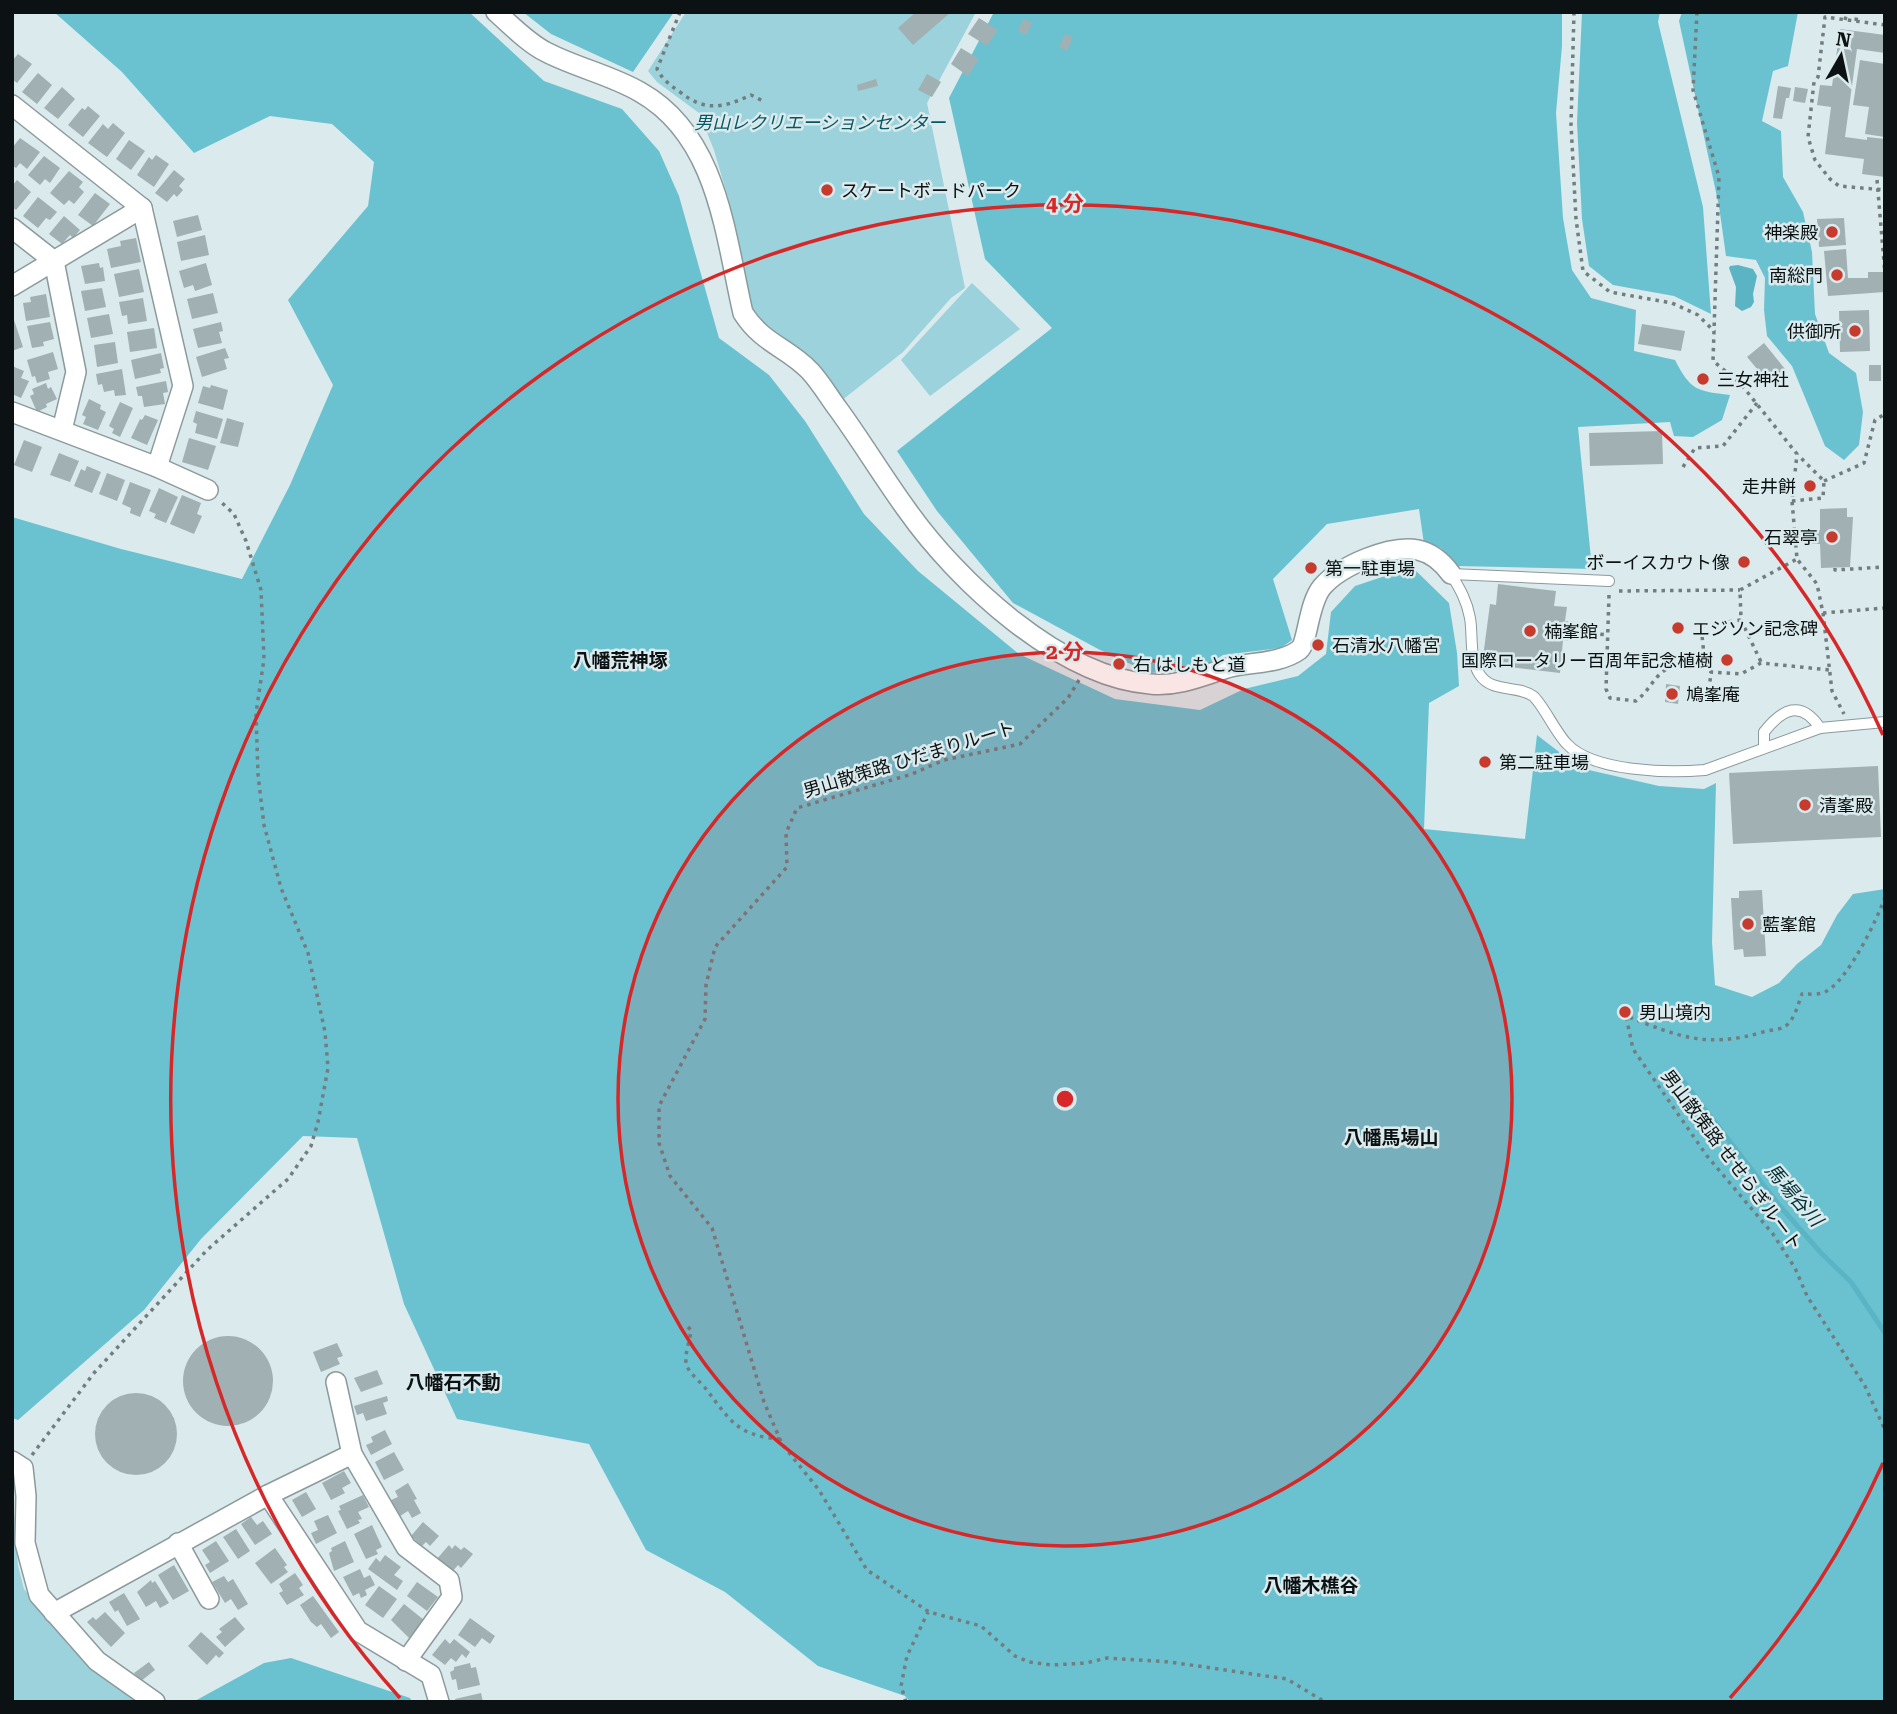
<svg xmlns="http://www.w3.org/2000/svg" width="1897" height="1714" viewBox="0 0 1897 1714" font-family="'Roboto Serif','Noto Sans JP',serif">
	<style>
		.green { fill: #9bd2dc }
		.forest { fill: #6ac2d1 }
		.water { fill: #5bb4c3 }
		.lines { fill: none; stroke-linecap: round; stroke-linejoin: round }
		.stream { stroke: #5bb4c3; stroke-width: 5 }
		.building { fill: #a1b0b3 }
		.lane-casing { stroke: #8b9a9d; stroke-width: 12 }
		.street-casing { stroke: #8b9a9d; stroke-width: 22 }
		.path { stroke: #727d7f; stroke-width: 3.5; stroke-dasharray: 3.5 5; stroke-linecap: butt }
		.lane { stroke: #fff; stroke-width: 10 }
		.street { stroke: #fff; stroke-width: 19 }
		.ring { fill: none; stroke: #d62828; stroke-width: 3.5 }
		.poi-dot { fill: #c73a2e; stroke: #daeaed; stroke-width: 2.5 }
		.labels { text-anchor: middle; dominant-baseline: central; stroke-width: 5; stroke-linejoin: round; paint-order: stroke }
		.park-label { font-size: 18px; font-style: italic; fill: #075762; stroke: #daeaed }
		.poi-label { font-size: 18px; fill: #0c1213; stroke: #daeaed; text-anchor: start }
		.street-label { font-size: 18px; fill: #0c1213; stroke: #daeaed }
		.neighbourhood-label { font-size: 19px; font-weight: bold; fill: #0c1213; stroke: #daeaed }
		.water-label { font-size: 19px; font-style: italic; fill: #033036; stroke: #daeaed }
		.centre { fill: #d62828; stroke: #daeaed; stroke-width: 3.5 }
		.ring-label { font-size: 21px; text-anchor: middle; font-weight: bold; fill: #d62828; stroke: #daeaed; stroke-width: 5; stroke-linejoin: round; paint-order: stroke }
	</style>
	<rect width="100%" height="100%" fill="#daeaed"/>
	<g class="green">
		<path d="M686,12h290l-49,91 38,185 -14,10 -48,54 -62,49 -83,-84 -6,-9 -21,-90 -3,-20 -14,-48 -15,-37 -42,-31 -9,-11z"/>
		<path d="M972,283l48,46 -90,67 -29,-36z"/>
		<path d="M12,1490l6,76 6,23 45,57 68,56h-125z"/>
	</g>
	<g class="forest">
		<path d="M54,12h415l75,69 78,28 37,42 20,45 40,142 50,37 36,46 59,93 54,57 101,83 96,45 85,11 44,-21 54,-13 28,-22 5,-42 24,-26 57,-19 37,36 8,50 2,33 -30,17 -5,126 101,10 12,-104 43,33 79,18 45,3 12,-6 -4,159 3,43 37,12 27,-14 18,-19 24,-19 16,-30 16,-21 32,-5v813h-975l-5,-6 -87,-30 -93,-74 -79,-42 -57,-106 -132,-25 -53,-115 -47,-166 -54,-2 -102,103 -57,71 -126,110 -6,-2v-901l109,32 121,30 48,-94 43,-100 -45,-85 80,-94 6,-44 -42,-38 -62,-8 -76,37 -72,-81z"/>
		<path d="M523,12h151l-41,60 -82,-38z"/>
		<path d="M994,12h568v34l-6,67 7,105 9,52 19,28 45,12 -2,41 41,9c16,31 22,31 55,35l-8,25 -29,17 -19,-1 -4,-14 -92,5 14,142 -135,-3 -16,-18 -17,-4 -5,-35 -92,15 -54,55 19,61 -11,8 -58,7 -22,14 -51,4 -50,-23 -87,-47 -76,-92 -40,-60 155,-123 -67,-69 -36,-161z"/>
		<path d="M1582,12h78l-2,10 45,185 8,107 -37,-18 -61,-11 -24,-19 -7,-47 -5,-96z"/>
		<path d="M1682,12h116l-10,54 -15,5 -11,50 19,10 2,46 20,35 9,40 3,62 14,39 27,20 7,39 -4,33 -15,15 -19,-14 -33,-80 -25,-30 -3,-26 1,-32 -9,-18 -30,-4 -7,-50 -40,-185z"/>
		<path d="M291,1658l119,40 2,4h-219l71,-39z"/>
	</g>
	<path class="water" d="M1738,265l15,4 4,7 -4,18 1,8 -3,5 -9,4 -7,-5 1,-19 -7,-19 1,-2z"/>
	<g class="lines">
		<path class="stream" d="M1680,1077l99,128 42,48 30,29 34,51"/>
	</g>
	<g class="building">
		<path d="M916,12h35l-38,33 -15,-17z"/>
		<path d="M979,18l19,12 -11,16 -19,-12z"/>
		<path d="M1023,19l9,3 -5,13 -9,-4z"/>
		<path d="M1840,29l45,6v18l-28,-4 -12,88 22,3v-3l18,2v38l-23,-3 2,-15 -39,-5 6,-47 -14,-2 3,-20 12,1z"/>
		<path d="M1065,34l8,3 -6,14 -8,-4z"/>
		<path d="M961,48l18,11 -11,17 -17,-12z"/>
		<path d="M18,54l14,10 -15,19 -5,-4v-18z"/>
		<path d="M1860,60l25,4v73l-20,-3 4,-27 -16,-2z"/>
		<path d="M38,73l14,12 -15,19 -15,-12z"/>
		<path d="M927,74l14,8 -9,15 -14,-7z"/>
		<path d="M876,79l2,7 -20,5 -1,-6z"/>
		<path d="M1778,86l13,2 -2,10h-3l-4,21 -9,-1z"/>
		<path d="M62,87l13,12 -17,20 -14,-11z"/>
		<path d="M1795,87l13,2 -3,14 -12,-2z"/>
		<path d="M88,106l12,10 -17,21 -15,-12 14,-17 3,2z"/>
		<path d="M113,123l12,10 -18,24 -19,-14 15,-19 5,5z"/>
		<path d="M20,138l20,14 -13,17 -7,-6 -4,5 -4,-3v-17z"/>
		<path d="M129,140l16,11 -14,19 -15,-11z"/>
		<path d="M156,155l13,9 -15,23 -17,-12 12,-18 3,3z"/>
		<path d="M44,156l16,12 -10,15 -5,-4 -5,6 -12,-10z"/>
		<path d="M174,170l11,9 -6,7 4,4 -6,7 -3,-3 -7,8 -12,-9z"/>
		<path d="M69,171l14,11 -4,5 5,5 -10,12 -5,-4 -5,5 -14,-12z"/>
		<path d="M17,180l14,12 -15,18 -4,-3v-21z"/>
		<path d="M95,193l15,11 -17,22 -15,-11z"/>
		<path d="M38,197l19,15 -7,8 -4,-2 -8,10 -15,-12z"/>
		<path d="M198,215l4,15 -25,7 -4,-16z"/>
		<path d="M64,216l16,14 -7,8 -3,-3 -8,9 -13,-10z"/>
		<path d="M1844,218l2,27 -27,2 -2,-28z"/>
		<path d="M205,235l4,20 -28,6 -4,-19z"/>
		<path d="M136,238l5,24 -30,6 -4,-19 14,-3 -1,-5z"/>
		<path d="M1846,249l2,29h20v-6h17v20l-57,4 -4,-45z"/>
		<path d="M99,263l1,5 3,-1 2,14 -20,3 -4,-18z"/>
		<path d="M206,263l6,22 -17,6 -2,-6 -9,3 -5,-17z"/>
		<path d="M139,269l5,23 -25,5 -5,-23z"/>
		<path d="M102,288l4,19 -21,4 -4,-20z"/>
		<path d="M213,293l5,20 -26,6 -5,-20z"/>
		<path d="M46,294l4,23 -24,4 -3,-18 8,-1 -1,-5z"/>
		<path d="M143,298l4,23 -19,3 -1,-9 -5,1 -3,-14z"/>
		<path d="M1869,310l1,41 -30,1 -1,-41z"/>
		<path d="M109,314l4,20 -22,4 -4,-20z"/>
		<path d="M14,320l9,27 -11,4v-30z"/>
		<path d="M50,322l4,17 -11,3 1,4 -12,2 -5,-22z"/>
		<path d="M221,322l2,9 -4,1 3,11 -24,5 -5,-19z"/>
		<path d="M1642,324l43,7 -4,20 -43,-7z"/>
		<path d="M154,328l3,20 -27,4 -3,-20z"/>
		<path d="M115,342l3,21 -21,4 -3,-22z"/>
		<path d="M1764,343l21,26 -16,14 -22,-26z"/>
		<path d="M225,348l4,10 -5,1 3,10 -25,8 -6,-20z"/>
		<path d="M53,352l5,17 -10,3 2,7 -13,4 -2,-7 -3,1 -5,-17z"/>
		<path d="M161,353l3,15 -4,1 1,4 -26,6 -4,-19z"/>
		<rect x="1869" y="365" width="12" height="16"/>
		<path d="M12,366l12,5 -3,7 8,3 -8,17 -9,-4z"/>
		<path d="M122,369l4,26 -11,1 -1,-6 -10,2 -2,-8 -4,1 -2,-11z"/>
		<path d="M166,381l2,11 -5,1 2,11 -21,3 -2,-11h-4l-2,-9z"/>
		<path d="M46,383l2,6 3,-2 6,12 -11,5 1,3 -10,5 -7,-16 4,-2 -2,-5z"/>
		<path d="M211,385l17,5 -5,20 -25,-7 5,-17 7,2z"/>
		<path d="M89,399l12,6 -1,4 6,3 -8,18 -15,-6 3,-7 -4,-2z"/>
		<path d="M120,402l13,6 -13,29 -8,-4 2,-4 -5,-3z"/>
		<path d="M196,411l27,8 -6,20 -22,-6 2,-9 -4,-2z"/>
		<path d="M145,415l13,5 -11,25 -16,-7 9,-19 2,1z"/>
		<path d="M227,418l17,5 -6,24 -18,-4z"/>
		<path d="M1662,431l1,33 -73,2 -1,-33z"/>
		<path d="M189,438l27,8 -8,24 -26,-8z"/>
		<path d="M24,440l18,7 -10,25 -18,-7z"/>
		<path d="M59,453l20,8 -9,21 -20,-7z"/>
		<path d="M87,466l14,6 -9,21 -18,-7 7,-17 4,2z"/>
		<path d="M107,473l18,7 -8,21 -18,-7z"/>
		<path d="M130,482l21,8 -11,27 -10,-4 1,-5 -9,-4z"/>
		<path d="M159,488l19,9 -12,26 -12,-5 2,-4 -7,-3z"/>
		<path d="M182,495l19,8 -4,11 5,2 -8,18 -24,-10z"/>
		<path d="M1847,508v9h6l-3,50 -29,1 -1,-24h-9v-14h9v-21z"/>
		<path d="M1498,584l58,7 -2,15 13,1 -2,14 9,1 -2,19 -9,-1 -3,33 -66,-8 1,-6 -12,-2 7,-53 6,1z"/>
		<path d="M1666,684l14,2 -2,18 -13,-2z"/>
		<path d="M1878,766l3,71 -148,7 -4,-71z"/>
		<path d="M1762,890l4,66 -22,1 -1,-8 -9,1 -3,-52h8v-7z"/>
		<circle cx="228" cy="1381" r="45"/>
		<path d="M337,1343l6,13 -6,2 3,6 -19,8 -8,-20z"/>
		<path d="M377,1370l6,14 -22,8 -7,-14z"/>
		<circle cx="136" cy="1434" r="41"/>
		<path d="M387,1396l1,5 -5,2 4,11 -21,7 -3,-8 -6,2 -3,-9z"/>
		<path d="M385,1430l7,14 -21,11 -5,-10 7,-3 -2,-5z"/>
		<path d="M394,1452l10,18 -20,10 -9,-18z"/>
		<path d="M344,1471l7,12 -9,5 3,5 -14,7 -9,-17z"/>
		<path d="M408,1483l9,16 -3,1 7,13 -9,5 -4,-7 -8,5 -9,-16 7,-3 -3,-6z"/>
		<path d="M306,1492l10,17 -14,8 -10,-17z"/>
		<path d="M363,1495l6,12 -11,5 4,7 -4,1 2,3 -13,6 -9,-18 3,-1 -2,-4z"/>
		<path d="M328,1515l9,18 -21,11 -5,-11 7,-3 -4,-9z"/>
		<path d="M251,1517l6,8 6,-4 9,13 -17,11 -14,-21z"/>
		<path d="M423,1522l16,14 -9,10 -4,-4 -4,4 -11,-10z"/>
		<path d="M372,1525l10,22 -6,3 2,4 -12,5 -12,-25z"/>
		<path d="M236,1529l14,22 -12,8 -15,-22z"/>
		<path d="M216,1541l13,20 -19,12 -5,-8 5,-3 -8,-12z"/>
		<path d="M345,1541l9,21 -20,9 -5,-18 3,-2 -1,-3z"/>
		<path d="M449,1545l3,4 3,-4 6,5 3,-3 9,7 -12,14 -3,-3 -6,7 -16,-12z"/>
		<path d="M275,1548l12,17 -3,2 4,5 -17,12 -16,-21z"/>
		<path d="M385,1555l16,12 -7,8 9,6 -6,9 -29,-21 8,-11 4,4z"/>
		<path d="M174,1565l15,26 -16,9 -15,-25z"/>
		<path d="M360,1569l4,9 6,-3 5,10 -10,5 2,5 -6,3 -2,-5 -6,3 -10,-19z"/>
		<path d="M295,1573l8,12 -4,3 5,7 -17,10 -8,-12 4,-2 -4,-7z"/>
		<path d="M224,1576l4,6 5,-3 15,25 -10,6 -7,-11 -6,4 -13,-21z"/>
		<path d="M151,1580l1,3 3,-2 14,22 -9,5 -4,-7 -10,6 -9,-15z"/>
		<path d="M417,1582l21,15 -11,14 -20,-15z"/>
		<path d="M379,1586l18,13 -14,19 -18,-13z"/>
		<path d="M124,1593l16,26 -13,7 -9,-16 -3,2 -6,-10z"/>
		<path d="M313,1596l26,36 -8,6 -10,-14 -4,3 -6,-5 -11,-17z"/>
		<path d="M404,1604l20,16 -15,18 -18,-18z"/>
		<path d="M105,1612l20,21 -14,14 -24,-25 6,-5 3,3z"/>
		<path d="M235,1617l10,12 -20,18 -9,-10 6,-5 -3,-3z"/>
		<path d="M470,1618l25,18 -5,8 -8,-6 -7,9 -17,-12z"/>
		<path d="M201,1632l23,21 -5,5 -3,-3 -9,10 -19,-19z"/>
		<path d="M445,1639l5,5 4,-5 16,13 -4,6 -4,-4 -6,8 -5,-4 -6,7 -13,-10z"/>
		<path d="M149,1662l6,8 -14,11 -7,-8z"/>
		<path d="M470,1663l1,5 5,-1 4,18 -22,5 -2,-11 -4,1 -2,-8 4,-2v-3z"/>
		<path d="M481,1693l2,9h-27l-1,-3z"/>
	</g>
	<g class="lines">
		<defs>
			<g id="lane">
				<path d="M1451,574c9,15 16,27 19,44 3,17 -1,42 10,57 12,18 38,10 53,21 9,7 23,37 34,48 26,28 102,29 138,26l115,-42 65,-6"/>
				<path d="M1451,574l158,7"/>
				<path d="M1764,747v-15c18,-23 37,-33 56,-4"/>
			</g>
			<g id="street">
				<path d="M496,12c16,14 32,31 50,40 31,16 65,23 94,40 78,44 85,143 103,221 20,31 44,34 67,58 11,12 19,26 28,38 24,33 45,68 69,101 50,71 153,167 243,174 27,3 52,-8 77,-16 22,-6 53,-4 72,-18 9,-7 9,-46 23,-63 18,-21 69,-43 96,-37 14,3 25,13 33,24"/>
				<path d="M12,105l130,103 41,178 -26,81"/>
				<path d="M12,228l42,33 22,111 -14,58"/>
				<path d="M12,286l130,-78"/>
				<path d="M12,412l145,55 51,23"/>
				<path d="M336,1382l16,72 54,93 43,33 3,17 -46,64"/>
				<path d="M12,1461l11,7 3,28 -1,47 14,52 58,66 58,41"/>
				<path d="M268,1495l90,136 73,44 8,27"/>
				<path d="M178,1543l31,56"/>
				<path d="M54,1613l214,-118 84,-41"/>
			</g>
		</defs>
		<use href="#lane" class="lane-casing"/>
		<use href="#street" class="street-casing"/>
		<g class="path">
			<path d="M680,12l-23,57c6,11 13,16 23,23 25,20 43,16 71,3l14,7"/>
			<path d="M1574,12l-3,112 5,95 7,52 27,21 62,11 26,12 16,16 -1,30 27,22 57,71 -5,47 5,58 20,25 6,29 9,78 12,23"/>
			<path d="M1697,12l-4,78 26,87 -5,154"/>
			<path d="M1845,20l2,-8"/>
			<path d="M1856,21l1,-9"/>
			<path d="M1885,25l-60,-8 -7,60 -4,5 -6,55 7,23 15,19 9,7 46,4"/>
			<path d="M1877,180l8,94"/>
			<path d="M1683,467l12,-19 28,-2 34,-43"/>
			<path d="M1824,481l40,-18 11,-43 10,-6"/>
			<path d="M1792,501l31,-3 1,-17 -26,-26"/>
			<path d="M1835,568v2l50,-3"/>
			<path d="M1619,591l121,-1"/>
			<path d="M1609,595l-3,94 4,9 26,3c10,-8 14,-16 22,-25 11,-12 31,-16 46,-21l-3,-29 40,-6 -1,-30 57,-31"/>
			<path d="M1823,613l62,-5"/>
			<path d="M1741,620l20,42"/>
			<path d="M1575,631l32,4"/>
			<path d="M1704,655l7,17 30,2 20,-11 69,7"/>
			<path d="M1079,680l-11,18 -48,46 -76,16 -32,14 -115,34 -11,25 1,34 -72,80 -9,38 -1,34 -46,87v37l11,33 42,52 52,174 18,42 37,46 48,80 62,42 52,14 34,30 14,6 23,3 34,-2 21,-5 63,4 117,17 38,23"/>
			<path d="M1709,690l2,-18"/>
			<path d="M1885,897c-8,23 -38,85 -60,95 -6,3 -16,2 -23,2 -4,10 -8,28 -18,33 -5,3 -15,3 -21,5 -57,17 -85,4 -137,-16l7,33 74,107 66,78 22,34 12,28 58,90 20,44"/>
			<path d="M688,1327l3,3c-1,10 -6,22 -5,33 2,10 14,18 20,26 24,31 31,47 74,50"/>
			<path d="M32,1455l62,-82 113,-123 81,-71 23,-33 7,-24 10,-54 -3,-36 -17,-79 -27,-65 -17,-63 -6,-50 -2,-62 8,-54 -3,-69 -15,-49 -12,-27 -13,-12"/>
			<path d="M906,1702l-5,-16 6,-30 21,-44"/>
		</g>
		<use href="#lane" class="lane"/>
		<use href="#street" class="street"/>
	</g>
	<circle cx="1065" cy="1099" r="447" fill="#d62828" fill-opacity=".12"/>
	<g class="ring">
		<circle cx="1065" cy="1099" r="447"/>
		<path d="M1883 1463A895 895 0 0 1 1730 1698M400 1698A895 895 0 1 1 1883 735"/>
	</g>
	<g class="poi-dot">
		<circle cx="827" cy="190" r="7"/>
		<circle cx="1832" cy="232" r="7"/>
		<circle cx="1837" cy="275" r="7"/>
		<circle cx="1855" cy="331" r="7"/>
		<circle cx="1703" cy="379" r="7"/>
		<circle cx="1810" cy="486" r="7"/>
		<circle cx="1832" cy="537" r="7"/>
		<circle cx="1744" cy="562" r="7"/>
		<circle cx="1311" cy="568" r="7"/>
		<circle cx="1678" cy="628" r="7"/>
		<circle cx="1530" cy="631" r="7"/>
		<circle cx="1318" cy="645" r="7"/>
		<circle cx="1727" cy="660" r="7"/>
		<circle cx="1119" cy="664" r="7"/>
		<circle cx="1672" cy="694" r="7"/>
		<circle cx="1485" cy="762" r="7"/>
		<circle cx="1805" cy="805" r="7"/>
		<circle cx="1748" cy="924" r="7"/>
		<circle cx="1625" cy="1012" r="7"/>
	</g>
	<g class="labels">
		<g class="park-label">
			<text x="820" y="122">男山レクリエーションセンター</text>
		</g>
		<g class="poi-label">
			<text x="841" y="190">スケートボードパーク</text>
			<text x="1818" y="232" text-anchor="end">神楽殿</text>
			<text x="1823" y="275" text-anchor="end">南総門</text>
			<text x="1841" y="331" text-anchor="end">供御所</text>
			<text x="1717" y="379">三女神社</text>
			<text x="1796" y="486" text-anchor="end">走井餅</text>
			<text x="1818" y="537" text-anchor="end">石翠亭</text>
			<text x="1730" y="562" text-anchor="end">ボーイスカウト像</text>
			<text x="1325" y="568">第一駐車場</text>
			<text x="1692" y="628">エジソン記念碑</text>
			<text x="1544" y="631">楠峯館</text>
			<text x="1332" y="645">石清水八幡宮</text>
			<text x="1713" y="660" text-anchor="end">国際ロータリー百周年記念植樹</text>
			<text x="1133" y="664">右 はしもと道</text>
			<text x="1686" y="694">鳩峯庵</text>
			<text x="1499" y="762">第二駐車場</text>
			<text x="1819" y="805">清峯殿</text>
			<text x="1762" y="924">藍峯館</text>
			<text x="1639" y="1012">男山境内</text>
		</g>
		<g class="street-label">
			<text transform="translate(909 759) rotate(-17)">男山散策路 ひだまりルート</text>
			<text transform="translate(1732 1160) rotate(53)">男山散策路 せせらぎルート</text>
		</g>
		<g class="neighbourhood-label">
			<text x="620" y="660">八幡荒神塚</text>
			<text x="1391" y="1137">八幡馬場山</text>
			<text x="453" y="1382">八幡石不動</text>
			<text x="1311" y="1585">八幡木樵谷</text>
		</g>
		<g class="water-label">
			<text transform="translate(1794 1195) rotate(49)">馬場谷川</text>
		</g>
	</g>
	<circle cx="1065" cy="1099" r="10" class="centre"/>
	<g class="ring-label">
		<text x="1065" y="211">4 分</text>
		<text x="1065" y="659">2 分</text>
	</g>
	<rect width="1897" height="1714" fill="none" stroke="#0c1213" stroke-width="28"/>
	<g transform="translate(1841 56) rotate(9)" stroke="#daeaed" stroke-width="5" paint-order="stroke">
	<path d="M0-5L12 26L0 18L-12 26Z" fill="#0c1213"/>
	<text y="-10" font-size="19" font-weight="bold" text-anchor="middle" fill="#0c1213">N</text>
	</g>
</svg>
